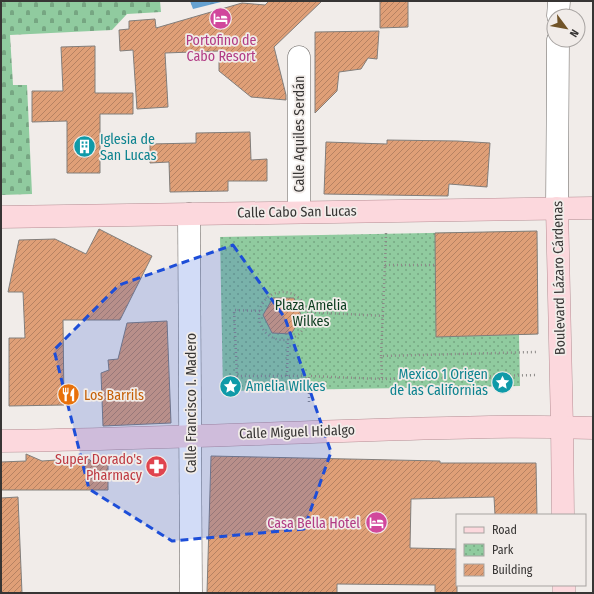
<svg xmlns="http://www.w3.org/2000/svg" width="594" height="594" viewBox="0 0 594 594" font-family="'Fira Sans Condensed',sans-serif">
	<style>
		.cemetery { fill: url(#cemetery-stones) }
		.park { fill: url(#park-dots) }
		.water { fill: url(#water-ripples) }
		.building { fill: url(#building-hatch); stroke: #827e7b }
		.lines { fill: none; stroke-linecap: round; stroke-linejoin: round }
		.minor-casing { stroke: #696562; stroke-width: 23 }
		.major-casing { stroke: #b68e94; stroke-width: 23 }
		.path { stroke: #8c8987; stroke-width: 2.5; stroke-dasharray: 1 3; stroke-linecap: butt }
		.minor { stroke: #fff; stroke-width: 22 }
		.major { stroke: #fcd8dd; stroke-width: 22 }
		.marked { fill: #1d4ed8; fill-opacity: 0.2; stroke: #1d4ed8; stroke-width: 3; stroke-dasharray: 8 5; stroke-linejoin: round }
		.labels { text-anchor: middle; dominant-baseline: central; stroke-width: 3.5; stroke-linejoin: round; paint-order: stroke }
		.hotel-label { font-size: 14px; fill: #b23c85; stroke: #f1ece9 }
		.street-label { font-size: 14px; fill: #373534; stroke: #f1ece9 }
		.culture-label { font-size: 14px; fill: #0d838f; stroke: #f1ece9; text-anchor: start }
		.park-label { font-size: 14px; fill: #0b3c1e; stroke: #f1ece9 }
		.food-label { font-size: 14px; fill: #c56008; stroke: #f1ece9; text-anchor: start }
		.health-label { font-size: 14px; fill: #be3a42; stroke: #f1ece9; text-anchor: end }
	</style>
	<defs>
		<pattern id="cemetery-stones" width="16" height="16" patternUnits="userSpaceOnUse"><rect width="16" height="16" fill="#90cb9f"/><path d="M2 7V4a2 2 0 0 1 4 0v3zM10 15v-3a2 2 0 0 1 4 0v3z" fill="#76a682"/></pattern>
		<pattern id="park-dots" width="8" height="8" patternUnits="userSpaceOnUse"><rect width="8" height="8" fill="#90cb9f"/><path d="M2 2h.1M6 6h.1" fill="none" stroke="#76a682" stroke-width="1.8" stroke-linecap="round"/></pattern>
		<pattern id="water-ripples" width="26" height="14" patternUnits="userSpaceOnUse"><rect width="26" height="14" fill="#65a1d0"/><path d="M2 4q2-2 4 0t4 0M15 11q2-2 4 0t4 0" fill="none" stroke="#5484aa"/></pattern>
		<pattern id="building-hatch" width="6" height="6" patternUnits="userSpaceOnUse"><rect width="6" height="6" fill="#df9f77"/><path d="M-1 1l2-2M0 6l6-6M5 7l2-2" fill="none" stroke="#b68262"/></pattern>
	</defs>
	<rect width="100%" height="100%" fill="#f1ece9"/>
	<path class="cemetery" d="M1,1h159l1,11 -34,2 -15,16 -102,5 3,50h14l5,109 -31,1z"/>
	<path class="park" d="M537,231l1,103 -19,1 1,51 -297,5 -3,-154z"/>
	<path class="water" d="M190,1h35l-32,8z"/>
	<g class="building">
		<path d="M269,1h53l-48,46 12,48v5l-35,-3 -32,-26v-20l-54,2 3,54 -31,2 -4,-59 -13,1 -1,-21 10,-1v-8l26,-2 1,9 86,-25 23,2z"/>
		<path d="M380,1h28v26l-28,1z"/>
		<path d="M379,31l-2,28 -9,-1 -7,11 -22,3 -2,19 -22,22v-81z"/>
		<path d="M95,46v47h38v21h-33v59h-33v-52l-35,1v-31h31l-2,-44z"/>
		<path d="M250,132l1,28 16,-1v22h-39v10l-58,1 -1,-30 -19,1v-19l46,-1v-10z"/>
		<path d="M387,140l70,1 33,2 -3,44 -38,-3 -1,12 -124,-2 2,-52 61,2z"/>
		<path d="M99,229l53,27 -32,64h-57l1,85 -55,1v-68h16l-2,-46h-15l11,-52 36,-1 31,15z"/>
		<path d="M537,231l1,103 -102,3 -1,-104z"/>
		<path d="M273,298h21l8,19 -11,17 -19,-1 -9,-18z"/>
		<path d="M167,321l4,102 -68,3 -2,-53 8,-3 -1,-10 10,-1 9,-36z"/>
		<path d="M26,454l16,7 45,-3 7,5h14v27h-107v-28l25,-1z"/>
		<path d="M211,456l229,5v2h96l1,52h-42l-1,-18 -83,2 -1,49 47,1v44h-22v-8l-98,-1v9h-130z"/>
		<path d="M18,497l4,96h-21v-95z"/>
	</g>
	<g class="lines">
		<defs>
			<g id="minor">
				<path d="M558,16l1,-15"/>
				<path d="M557,208l1,-168"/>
				<path d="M299,211v-154"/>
				<path d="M189,214l2,379"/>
			</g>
			<g id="major">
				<path d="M557,208l5,219 1,88"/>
				<path d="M1,217l592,-9"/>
				<path d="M1,441c163,-2 326,-11 489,-14 34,-1 69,0 103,1"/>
				<path d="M564,585v8"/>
			</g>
		</defs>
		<use href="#minor" class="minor-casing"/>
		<use href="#major" class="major-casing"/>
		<g class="path">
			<path d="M386,233l-1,32h50"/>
			<circle cx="283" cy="316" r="24"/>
			<path d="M260,311l-26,-1 3,66h72"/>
			<path d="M307,312l77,4"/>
			<path d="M381,356l4,-91"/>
			<path d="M287,376l1,-37"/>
			<path d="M382,379l155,-4"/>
			<path d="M309,402v-26l73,3 -1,-23 155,-4"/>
		</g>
		<use href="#minor" class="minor"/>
		<use href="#major" class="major"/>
	</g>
	<path class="marked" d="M233,245l52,73 46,134 -27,77 -132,12 -83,-52 -35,-139 65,-65z"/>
	<defs>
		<symbol id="hotel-disc" viewBox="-11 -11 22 22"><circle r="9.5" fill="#d1479c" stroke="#f1ece9"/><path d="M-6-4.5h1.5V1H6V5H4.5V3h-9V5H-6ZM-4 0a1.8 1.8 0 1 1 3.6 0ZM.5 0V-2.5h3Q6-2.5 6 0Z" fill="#fff"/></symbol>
		<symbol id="building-disc" viewBox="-11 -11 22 22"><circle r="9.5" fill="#0f9aa8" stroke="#f1ece9"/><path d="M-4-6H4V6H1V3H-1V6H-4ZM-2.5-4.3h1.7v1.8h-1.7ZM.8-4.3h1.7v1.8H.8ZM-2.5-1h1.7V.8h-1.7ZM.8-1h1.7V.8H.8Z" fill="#fff"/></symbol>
		<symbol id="sight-disc" viewBox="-11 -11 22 22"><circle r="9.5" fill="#0f9aa8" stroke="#f1ece9"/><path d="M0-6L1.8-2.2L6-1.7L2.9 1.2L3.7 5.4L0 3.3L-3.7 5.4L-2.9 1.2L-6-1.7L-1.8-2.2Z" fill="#fff"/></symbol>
		<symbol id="restaurant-disc" viewBox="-11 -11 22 22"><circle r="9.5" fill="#e8710a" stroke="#f1ece9"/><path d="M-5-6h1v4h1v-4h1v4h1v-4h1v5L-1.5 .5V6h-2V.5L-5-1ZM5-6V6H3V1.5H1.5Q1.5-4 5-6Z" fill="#fff"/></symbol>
		<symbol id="pharmacy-disc" viewBox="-11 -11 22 22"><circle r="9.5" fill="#e0444e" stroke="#f1ece9"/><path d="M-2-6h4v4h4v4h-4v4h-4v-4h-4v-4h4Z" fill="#fff"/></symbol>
	</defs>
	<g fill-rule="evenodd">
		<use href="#hotel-disc" x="208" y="6" width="25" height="25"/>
		<use href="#building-disc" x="72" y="134" width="25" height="25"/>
		<use href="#sight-disc" x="490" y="370" width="25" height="25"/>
		<use href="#sight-disc" x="218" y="374" width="25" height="25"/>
		<use href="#restaurant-disc" x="56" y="382" width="25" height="25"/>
		<use href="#pharmacy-disc" x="144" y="454" width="25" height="25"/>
		<use href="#hotel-disc" x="364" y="510" width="25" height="25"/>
	</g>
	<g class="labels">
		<g class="hotel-label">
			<text x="221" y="40">Portofino de<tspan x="221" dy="16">Cabo Resort</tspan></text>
			<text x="360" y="523" text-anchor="end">Casa Bella Hotel</text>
		</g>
		<g class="street-label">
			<text transform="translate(299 134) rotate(-90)">Calle Aquiles Serdán</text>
			<text transform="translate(297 212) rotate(-1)">Calle Cabo San Lucas</text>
			<text transform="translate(559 278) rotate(-91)">Boulevard Lázaro Cárdenas</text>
			<text transform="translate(191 403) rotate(-90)">Calle Francisco I. Madero</text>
			<text transform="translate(297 432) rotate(-2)">Calle Miguel Hidalgo</text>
		</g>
		<g class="culture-label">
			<text x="100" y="139">Iglesia de<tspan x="100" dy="16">San Lucas</tspan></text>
			<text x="488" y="374" text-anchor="end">Mexico 1 Origen<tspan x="488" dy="16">de las Californias</tspan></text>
			<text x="246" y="386">Amelia Wilkes</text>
		</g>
		<g class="park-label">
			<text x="311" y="305">Plaza Amelia<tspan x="311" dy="16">Wilkes</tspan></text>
		</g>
		<g class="food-label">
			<text x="84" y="395">Los Barrils</text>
		</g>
		<g class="health-label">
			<text x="142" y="459">Super Dorado's<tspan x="142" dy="16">Pharmacy</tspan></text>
		</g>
	</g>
	<rect width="594" height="594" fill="none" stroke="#373534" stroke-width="4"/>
	<rect x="456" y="514" width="130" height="72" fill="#f1ece9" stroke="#a7a3a1"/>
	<rect x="464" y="527" width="20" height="6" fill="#fcd8dd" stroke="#a7a3a1"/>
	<text x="492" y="534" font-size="12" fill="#373534">Road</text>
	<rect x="464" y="544" width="20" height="12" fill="url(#park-dots)" stroke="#a7a3a1"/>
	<text x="492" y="554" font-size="12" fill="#373534">Park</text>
	<rect x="464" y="564" width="20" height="12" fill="url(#building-hatch)" stroke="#a7a3a1"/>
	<text x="492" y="574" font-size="12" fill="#373534">Building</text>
	<g transform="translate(566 28) rotate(122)"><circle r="19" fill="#f1ece9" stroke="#a7a3a1"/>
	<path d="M0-3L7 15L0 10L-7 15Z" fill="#715428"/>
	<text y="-6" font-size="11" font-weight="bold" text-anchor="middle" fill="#373534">N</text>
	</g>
</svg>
